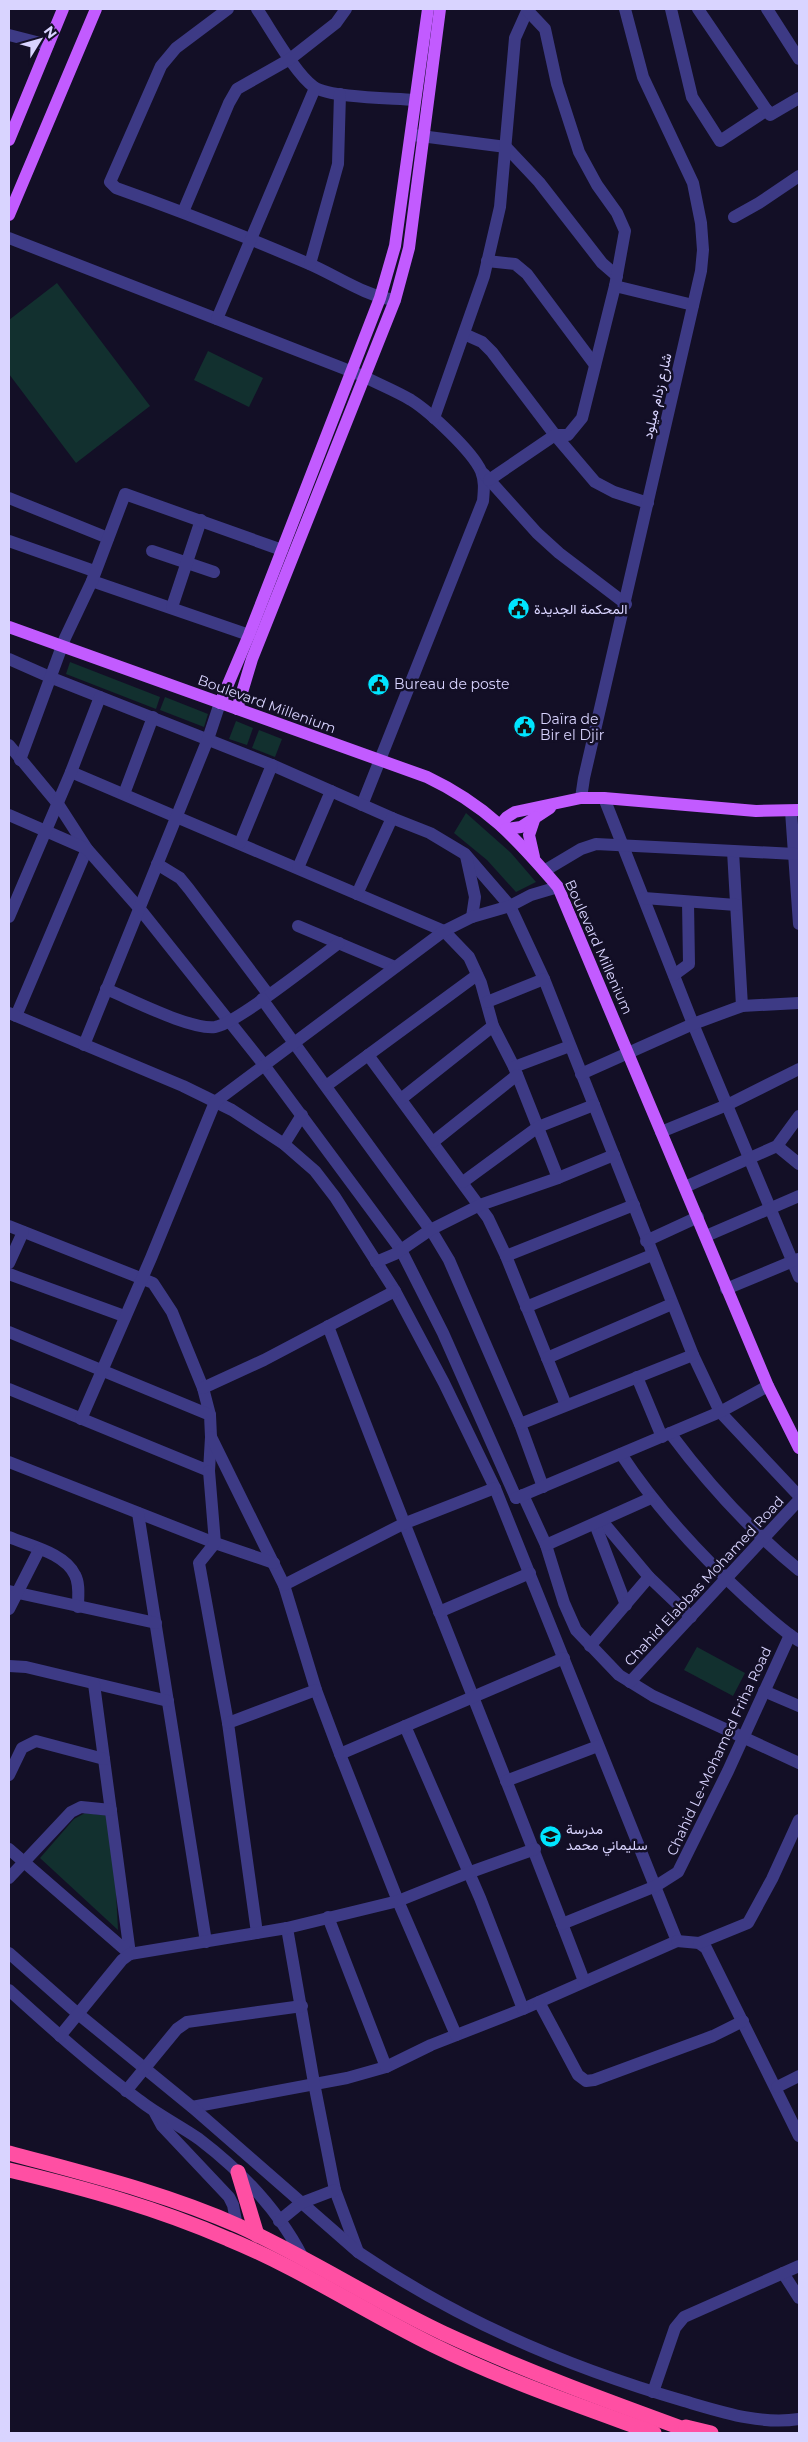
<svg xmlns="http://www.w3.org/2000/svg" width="808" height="2442" viewBox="0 0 808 2442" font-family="Montserrat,Vazirmatn,sans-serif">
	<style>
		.green { fill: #12302f }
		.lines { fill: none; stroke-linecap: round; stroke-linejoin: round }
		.minor { stroke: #3d3a85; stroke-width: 12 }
		.major { stroke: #c25bff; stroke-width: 12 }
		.highway { stroke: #ff4fa3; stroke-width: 15 }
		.labels { text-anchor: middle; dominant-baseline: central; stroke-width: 5; stroke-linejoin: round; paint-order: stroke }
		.street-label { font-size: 14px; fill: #d9d4ff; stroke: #130f26 }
		.poi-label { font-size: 14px; fill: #d9d4ff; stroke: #130f26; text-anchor: start }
	</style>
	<rect width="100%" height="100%" fill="#130f26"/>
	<g class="green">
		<path d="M57,283l93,123 -74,57 -67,-89v-54z"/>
		<path d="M208,351l55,27 -14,29 -55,-27z"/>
		<path d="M70,662l90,35 -4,12 -90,-35z"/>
		<path d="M165,697l43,17 -4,13 -44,-17z"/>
		<path d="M236,721l17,7 -6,17 -18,-6z"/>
		<path d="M259,730l23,9 -7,18 -23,-9z"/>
		<path d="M466,813l45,40 25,29 -20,10 -29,-32 -33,-27z"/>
		<path d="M697,1647l48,26 -12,23 -49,-26z"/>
		<path d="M85,1813l27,3 6,114 -78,-72 34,-39z"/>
	</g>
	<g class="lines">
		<g class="minor">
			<path d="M228,9l-52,39 -15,18 -51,116 6,6c65,23 128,48 191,75 29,12 57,33 88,37"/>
			<path d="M257,9c13,19 39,66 57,78 17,11 78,11 100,13"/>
			<path d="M671,9l21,88 28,44 47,-31"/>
			<path d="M698,9l72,106 29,-17"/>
			<path d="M767,9l32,50"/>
			<path d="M9,35l39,10"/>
			<path d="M413,135l93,12 33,35 63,81 15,13"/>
			<path d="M183,212l46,-109 8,-14 53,-30 46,-36 10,-14"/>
			<path d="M734,217l25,-14 40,-27"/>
			<path d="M9,238l354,138c15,8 33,15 48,24 19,12 61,51 70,71 4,10 3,19 2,30l-121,304"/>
			<path d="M487,261l28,3 12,10 68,91"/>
			<path d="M310,264l28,-100 2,-70"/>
			<path d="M615,286l78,19"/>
			<path d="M217,319l98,-231"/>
			<path d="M464,334l18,8 10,10 63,83 40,47 19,10 34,11"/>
			<path d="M434,418l50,-142 16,-69 15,-169 13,-29"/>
			<path d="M484,474l53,59 22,20 67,51"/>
			<path d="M489,480l66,-45h13l14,-17 33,-132 10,-55 -8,-18 -20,-28 -18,-33 -22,-68 -12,-55 -18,-19"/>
			<path d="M9,498l99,40"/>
			<path d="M9,541l85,30"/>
			<path d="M152,551l62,21"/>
			<path d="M92,581l157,54"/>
			<path d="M172,607l29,-87"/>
			<path d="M9,659l43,19 220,87 120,53 38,15 35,21 45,52 34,73 149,376 27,57 79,84"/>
			<path d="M9,745l49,59 29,45 -71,167"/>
			<path d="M20,760l45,-122 27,-57 33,-87 157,56"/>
			<path d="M71,772l373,159 25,26 12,26 12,43 21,41 44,111"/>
			<path d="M124,794l29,-77"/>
			<path d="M581,798l3,-20 117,-507 2,-21 -2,-27 -8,-40 -50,-106 -18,-68"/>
			<path d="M604,798l89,226 106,253"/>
			<path d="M791,811l8,113"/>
			<path d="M9,815l78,34 52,59 125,157 137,185 42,83 73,165"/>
			<path d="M240,843l32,-78"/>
			<path d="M733,851l9,155"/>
			<path d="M466,856l9,41 -3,20"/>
			<path d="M157,864l23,14 9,11 79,105"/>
			<path d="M298,868l33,-77"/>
			<path d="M544,871l37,-22 15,-5 199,10"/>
			<path d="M357,894l35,-76"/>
			<path d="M644,898l92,7"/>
			<path d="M9,917l62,-145 29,-75"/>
			<path d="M298,926l97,41"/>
			<path d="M674,975l15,-11 -1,-62"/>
			<path d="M106,989c25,10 84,41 109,38 21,-3 102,-68 124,-84"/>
			<path d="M262,999l172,236 15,25 71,164 23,63"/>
			<path d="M487,1002l57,-23"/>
			<path d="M9,1013l174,73 49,24 52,34 31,27 20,26 60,94 49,92 51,105 182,453 -154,68 -92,36 -45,22 -39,11 -155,29"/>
			<path d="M84,1045l124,-306 12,-36"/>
			<path d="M368,1055l120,163 18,38 60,149"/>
			<path d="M514,1067l56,-21"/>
			<path d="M581,1074l112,-50 49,-18 57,-3"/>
			<path d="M326,1086l151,-111"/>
			<path d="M401,1099l92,-73"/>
			<path d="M661,1132l66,-27 72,-36"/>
			<path d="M433,1142l84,-67"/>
			<path d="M284,1144l18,-29"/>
			<path d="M777,1146l22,18"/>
			<path d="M463,1182l75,-55 56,-22"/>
			<path d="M685,1187l92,-41 22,-30"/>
			<path d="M9,1226l144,57 19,29 31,76 7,27"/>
			<path d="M706,1236l93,-40"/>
			<path d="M646,1241l52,-24"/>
			<path d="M506,1256l128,-51"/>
			<path d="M376,1262l19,-8 35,-24 50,-25 78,-27 56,-23"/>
			<path d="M9,1263l14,-31"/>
			<path d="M9,1274l115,42"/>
			<path d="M726,1289l72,-30"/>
			<path d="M526,1307l126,-52"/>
			<path d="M328,1326c83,220 173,436 256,655"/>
			<path d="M9,1332l201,83 1,22 -2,34 -200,-82"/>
			<path d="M547,1358l125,-54"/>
			<path d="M637,1377l25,60"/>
			<path d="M203,1388l61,-28 131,-69"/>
			<path d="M81,1419l70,-161 64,-156 229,-171 28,-14 38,-11 21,-11 27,-8"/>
			<path d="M520,1424l173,-69"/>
			<path d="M670,1433c38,51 80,97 129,137"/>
			<path d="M211,1437l73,148 32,105 24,64 58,147 58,134"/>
			<path d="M621,1454c36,55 80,102 128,146 16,14 32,30 50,41"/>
			<path d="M9,1462l206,81 59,20"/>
			<path d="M209,1471l6,72 -16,20 29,160 29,210"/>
			<path d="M523,1495l23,50 18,58 12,27 43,45 34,21 146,67"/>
			<path d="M516,1498l204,-86 48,-26"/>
			<path d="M138,1513l68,429"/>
			<path d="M602,1521l47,56 42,40"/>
			<path d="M595,1524l31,81"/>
			<path d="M9,1537c21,9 56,16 66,38 5,9 3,22 3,32"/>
			<path d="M546,1545l105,-47"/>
			<path d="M284,1585l119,-61 92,-36"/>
			<path d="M9,1591l147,32"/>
			<path d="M9,1609l30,-59"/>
			<path d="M439,1612l91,-39"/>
			<path d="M590,1646l59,-69"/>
			<path d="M9,1666l17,1 142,34"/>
			<path d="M630,1682l169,-182"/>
			<path d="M94,1684l36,270"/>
			<path d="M764,1691l35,15"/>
			<path d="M228,1723l88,-33"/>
			<path d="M405,1726l75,172 43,111"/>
			<path d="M340,1754l224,-96"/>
			<path d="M9,1775l13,-27 14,-7 68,18"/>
			<path d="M506,1781l92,-35"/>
			<path d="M9,1849l121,105"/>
			<path d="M9,1878l62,-66 10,-5 30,3"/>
			<path d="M328,1917l58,150"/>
			<path d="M562,1924l94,-38 22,-14 50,-101 62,-136"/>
			<path d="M287,1928l27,155 21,107 23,62"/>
			<path d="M677,1941l22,2 7,5 93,188"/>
			<path d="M699,1943l49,-20 24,-44 27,-59"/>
			<path d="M9,1953l68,60 115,94 166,145c98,67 212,116 326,149 38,11 76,24 115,18"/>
			<path d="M9,1990c42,38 84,76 130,110 19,15 40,25 60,39 42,32 80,72 104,119"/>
			<path d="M539,2002l39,73 8,6 8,-1 119,-44 30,-15"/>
			<path d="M60,2036l62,-76 8,-6 157,-26 111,-27 70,-28 67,-24"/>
			<path d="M777,2087l22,-11"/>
			<path d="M126,2091l51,-62 10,-7 115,-16"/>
			<path d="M155,2113l7,13 67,71 4,8 4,21"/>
			<path d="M279,2221l22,-18 34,-13"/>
			<path d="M783,2273l16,25"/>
			<path d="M653,2392l22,-64 9,-11 115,-51"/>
		</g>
		<g class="major">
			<path d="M9,140l54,-131"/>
			<path d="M9,215l87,-206"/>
			<path d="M9,627l418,150c59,28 89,61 131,110l210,499 31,62"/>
			<path d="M220,703l29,-68 131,-337 15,-52 33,-237"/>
			<path d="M237,709l15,-50 143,-359 14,-52 31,-239"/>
			<path d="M501,824l6,-7 8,-5 66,-14h23l152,13 43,-1"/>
			<path d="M506,829l15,-2 29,-19"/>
			<path d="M534,857l-5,-22 6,-18"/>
		</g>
		<g class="highway">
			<path d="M9,2153c77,21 156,40 230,73 70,32 134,74 204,107 82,38 167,69 252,100"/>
			<path d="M9,2170c75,18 148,38 219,69 71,29 136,72 205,106 71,35 147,61 221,88"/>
			<path d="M238,2172l19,63"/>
			<path d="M686,2427l25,6"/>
		</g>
	</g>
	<defs>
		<symbol id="civic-disc" viewBox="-11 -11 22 22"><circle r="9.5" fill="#00e5ff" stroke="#130f26"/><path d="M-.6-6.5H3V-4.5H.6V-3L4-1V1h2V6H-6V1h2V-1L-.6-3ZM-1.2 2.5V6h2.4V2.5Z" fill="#111"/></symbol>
		<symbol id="school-disc" viewBox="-11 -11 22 22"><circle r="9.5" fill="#00e5ff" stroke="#130f26"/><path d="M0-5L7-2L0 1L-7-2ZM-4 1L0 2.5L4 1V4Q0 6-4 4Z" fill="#111"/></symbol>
	</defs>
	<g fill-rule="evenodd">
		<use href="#civic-disc" x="506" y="596" width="25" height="25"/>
		<use href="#civic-disc" x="366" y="672" width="25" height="25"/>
		<use href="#civic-disc" x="512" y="714" width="25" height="25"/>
		<use href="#school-disc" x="538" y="1824" width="25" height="25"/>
	</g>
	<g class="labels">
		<g class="street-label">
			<text transform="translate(657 396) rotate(-77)">شارع زدام ميلود</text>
			<text transform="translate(267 704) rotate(20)">Boulevard Millenium</text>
			<text transform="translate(599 947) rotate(66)">Boulevard Millenium</text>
			<text transform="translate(704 1581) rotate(-47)">Chahid Elabbas Mohamed Road</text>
			<text transform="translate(719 1751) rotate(-65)">Chahid Le-Mohamed Friha Road</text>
		</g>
		<g class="poi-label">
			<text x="534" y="609">المحكمة الجديدة</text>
			<text x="394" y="684">Bureau de poste</text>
			<text x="540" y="719">Daïra de<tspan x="540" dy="16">Bir el Djir</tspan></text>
			<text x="566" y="1829">مدرسة<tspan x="566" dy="16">سليماني محمد</tspan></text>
		</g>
	</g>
	<rect width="808" height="2442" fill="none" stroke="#d9d4ff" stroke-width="20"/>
	<g transform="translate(40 40) rotate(53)" stroke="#130f26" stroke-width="4" paint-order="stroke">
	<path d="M0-4L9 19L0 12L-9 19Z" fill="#d9d4ff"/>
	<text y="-8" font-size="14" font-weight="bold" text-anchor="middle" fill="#d9d4ff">N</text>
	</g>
</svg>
